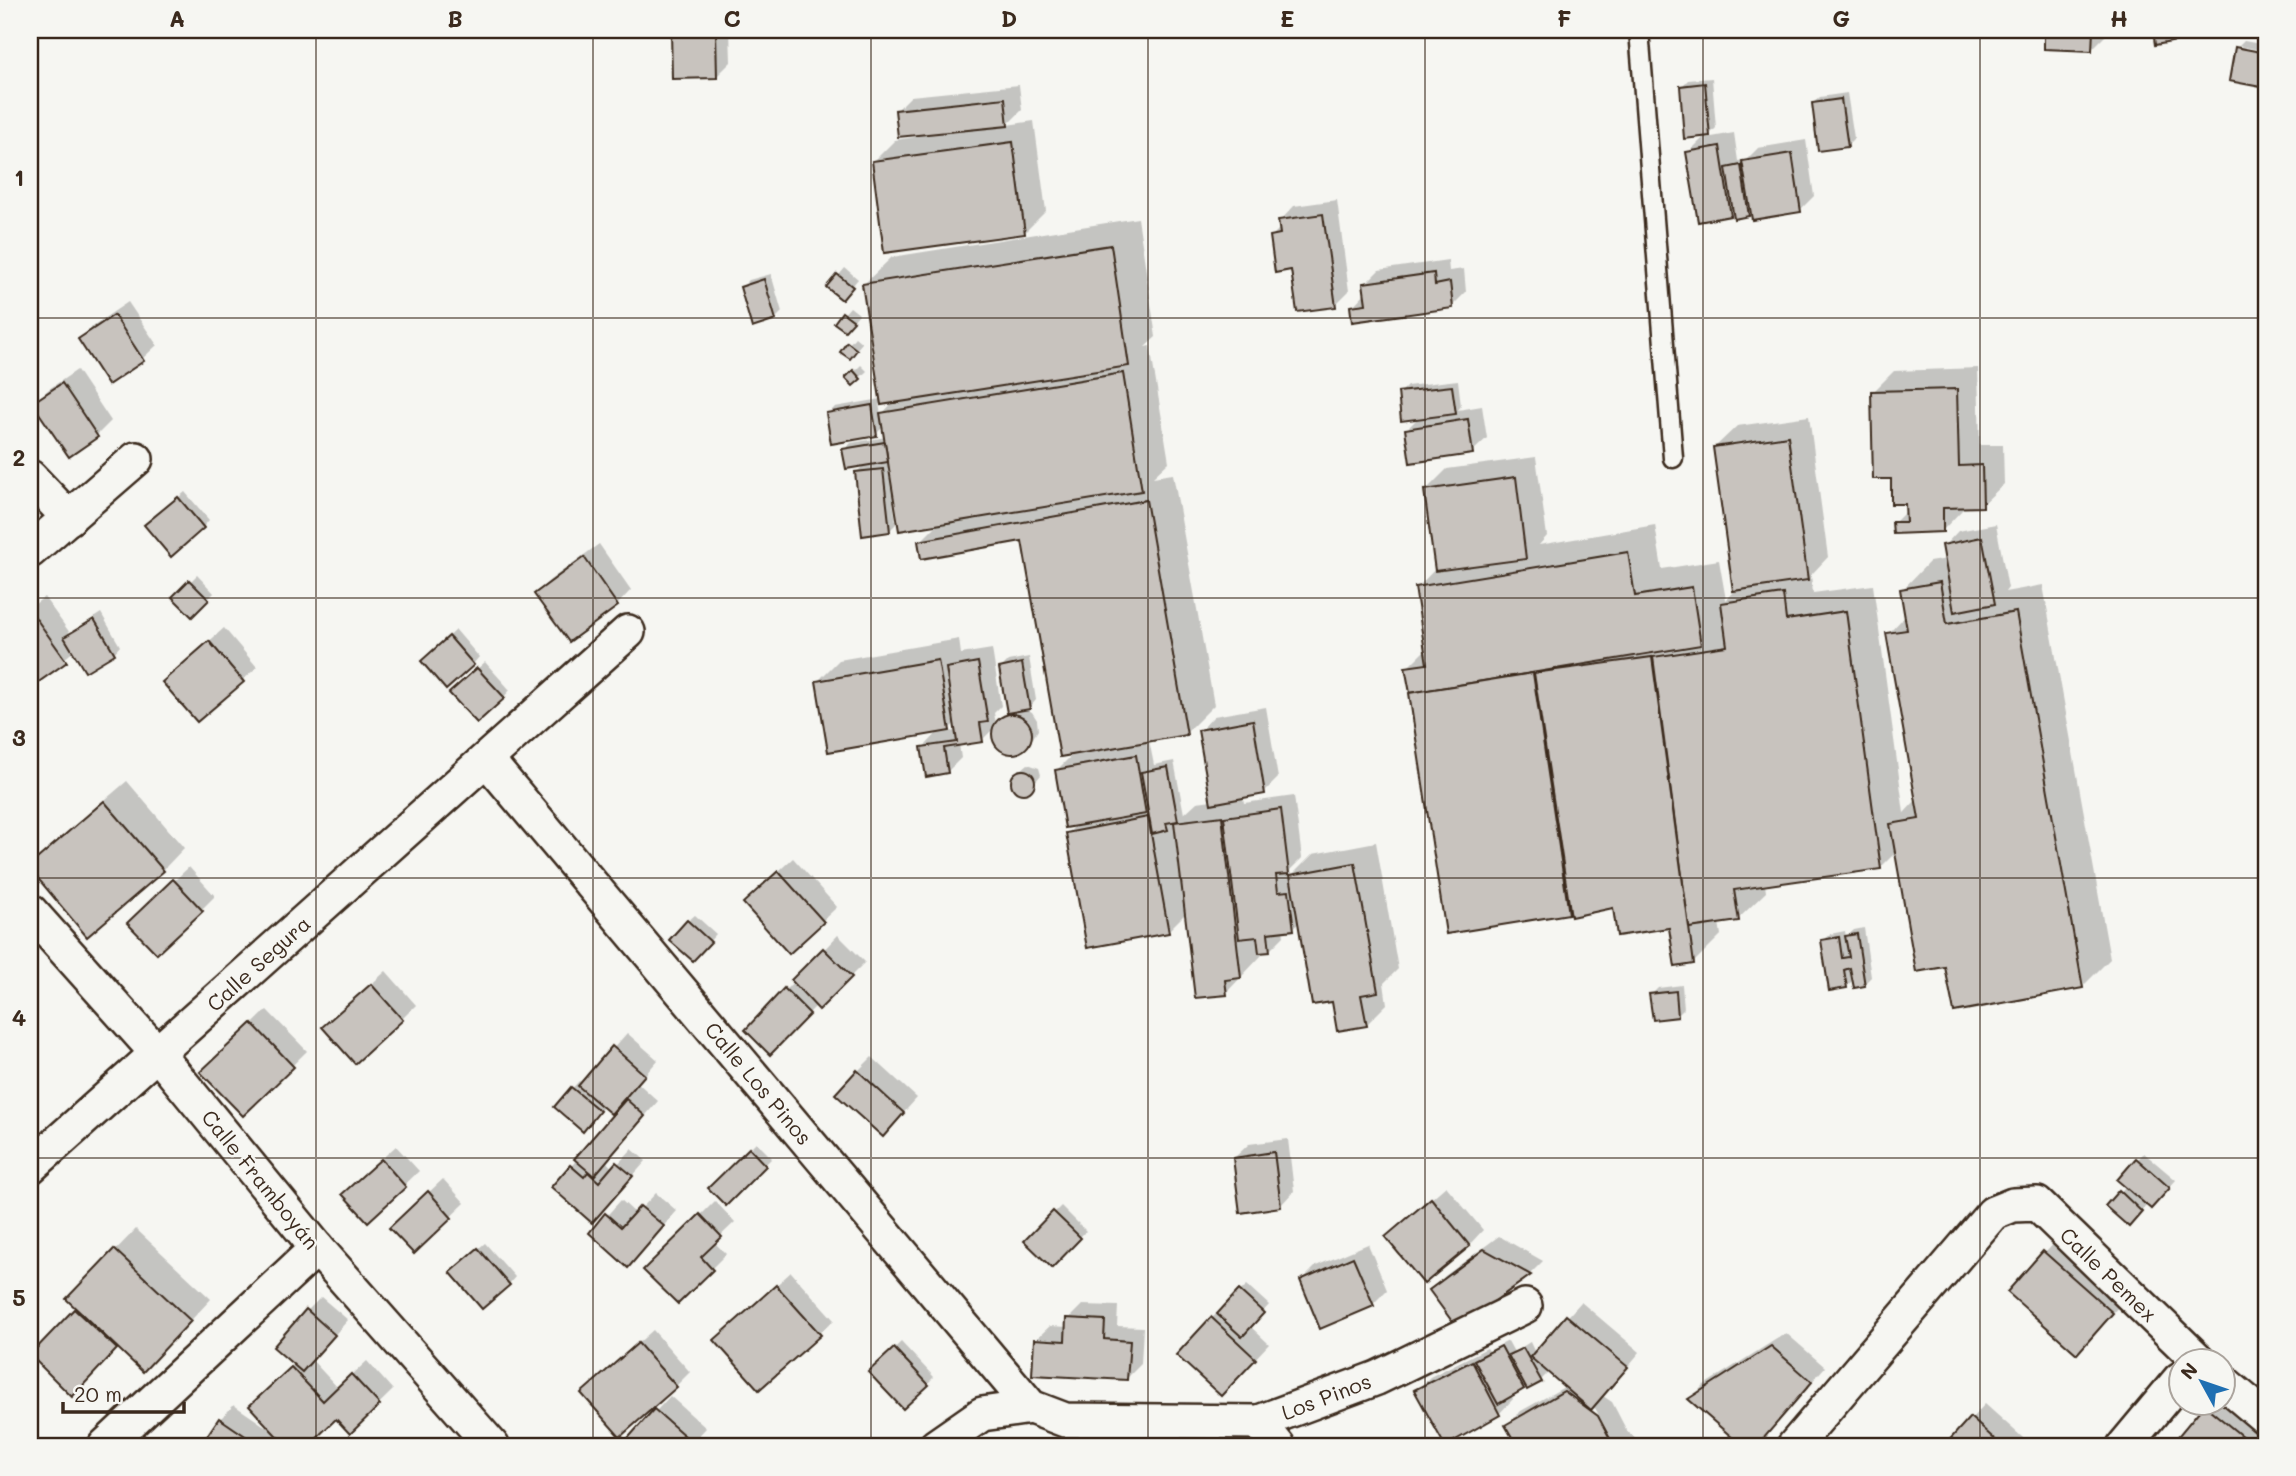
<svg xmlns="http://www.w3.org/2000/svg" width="2296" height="1476" viewBox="0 0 2296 1476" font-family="Mali,sans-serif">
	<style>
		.shadow { fill: #0003; fill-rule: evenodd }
		.building { fill: #c8c3be; stroke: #3b2a1e; stroke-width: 2 }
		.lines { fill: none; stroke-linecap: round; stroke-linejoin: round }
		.service-casing { stroke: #3b2a1e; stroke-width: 23 }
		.minor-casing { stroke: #3b2a1e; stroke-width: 38 }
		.service { stroke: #f6f6f2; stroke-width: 18 }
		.minor { stroke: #f6f6f2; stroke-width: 33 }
		.grid { fill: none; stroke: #3b2a1e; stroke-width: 2; stroke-opacity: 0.55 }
		.labels { text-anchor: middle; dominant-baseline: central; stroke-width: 5; stroke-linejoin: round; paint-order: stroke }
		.street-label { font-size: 21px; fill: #3b2a1e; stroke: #f6f6f2 }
		.neatline { fill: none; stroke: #3b2a1e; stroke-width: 2.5 }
		.grid-label { font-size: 23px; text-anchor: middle; font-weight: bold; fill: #3b2a1e }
	</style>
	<rect width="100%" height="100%" fill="#f6f6f2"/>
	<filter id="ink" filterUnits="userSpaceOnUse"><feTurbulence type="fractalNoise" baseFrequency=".0143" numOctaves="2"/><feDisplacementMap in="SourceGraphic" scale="14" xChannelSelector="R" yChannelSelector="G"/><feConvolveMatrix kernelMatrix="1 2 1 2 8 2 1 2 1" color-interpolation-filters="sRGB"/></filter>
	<g filter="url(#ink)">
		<g class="shadow">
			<path d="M672,30h58l1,32 -15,15h-42z"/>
			<path d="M2046,30h60v5l-14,14 -47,-2z"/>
			<path d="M2154,30h40l-7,7 -30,6z"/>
			<path d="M2244,41l22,4v6l-27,-5v4l27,4 -1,32 -28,-38z"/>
			<path d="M1712,78l4,50 -10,10 28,-5 4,28 8,-1 12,-12 48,-8 8,56 -14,14 -48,1 -3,4 -15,-4 -4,3 -42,-61 18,-18 -24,-49 6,-6z"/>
			<path d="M1019,85l3,25 -15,15 27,-4 12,90 -22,22 -150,-72 21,-21 20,-3 -18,-27 14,-14z"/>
			<path d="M1847,93l7,45 -7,7 -34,-42 7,-6z"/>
			<path d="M1337,200l12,91 -14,14 -43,-37 -20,-32 9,-9 -1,-6 14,-15z"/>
			<path d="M1138,218l18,119 -11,10 5,-1 19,116 -16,15 20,-3 41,231 -28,28 -37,7 5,25 20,-4 10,53 13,-12 15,-2 -12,-69 14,-15 52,-9 12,71 -14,14 -21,4 1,7 50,-7 8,62 -12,12 1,6 22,-22 63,-12 22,127 -14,14 3,21 -21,21 -33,-25 -33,-78 -7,6 -10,2 1,6 -14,14 -9,1 1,4 -36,38 -40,-80 -18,18 -101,-97 10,-10 -20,-54 17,-17 -51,-214 -103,3 19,-19 -43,-22 -3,1 3,22 -7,7 -32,-59 8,-8 -21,-14 7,-7 35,-6 -2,-11 -8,8 -48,-20 7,-7 46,-8 -17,-115 28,-27zM894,401l-13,14 -2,-11z"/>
			<path d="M1448,260l1,11 15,-2 2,23 -14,14 -100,1 14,-15 -1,-8 14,-14z"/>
			<path d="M845,268l13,11 -10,12 -19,-4z"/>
			<path d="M771,274l11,38 -7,7 -33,-32 7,-7z"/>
			<path d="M128,302l29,43 -15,14 -62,-20 14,-14z"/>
			<path d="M850,307l9,7 -7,8 -8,-8z"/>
			<path d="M855,337l7,6 -6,7 -13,1z"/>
			<path d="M861,365l6,6 -14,13 -5,-6z"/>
			<path d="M1978,368l2,77h23l1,39 -22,21 -19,1v3l-21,22 -48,-8 13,-13v-8l-15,-25 -19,-85 21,-21z"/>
			<path d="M77,370l34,51 -14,14 -28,20 -35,-52 15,-14z"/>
			<path d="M1458,380l3,26 -3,4 24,-4 5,32 -15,14 -65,-23 12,-12 -19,-24 7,-7z"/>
			<path d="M1809,416l19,141 -17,18 2,18 60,-8 31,228 13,-14 -29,-165 18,-19 -4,-25 27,-28 18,-3 -3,-13 14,-15 38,-7 12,64 -3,4 38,-7 67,374 -28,28 -135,-22 -50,-114 -17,17 -115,16 1,8 -28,27 -19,3 2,13 -28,28 -23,-37 -55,-20 -168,26 -40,-264 19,-19 -9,-61 19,-20 -10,-78 21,-21 89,-12 11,79 -8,9 116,-20 7,44 57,-9 7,40 9,-9 -20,-144 22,-21z"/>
			<path d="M185,492l24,28 -6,7 -50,-8z"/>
			<path d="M599,544l32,46 -14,15 -81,-11 14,-14z"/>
			<path d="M197,575l17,18 -22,22 -17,-18z"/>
			<path d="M44,597l26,36 31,-20 19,33 -6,7 -40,-2 -44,35v-78z"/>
			<path d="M224,628l33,39 -15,14 -78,1z"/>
			<path d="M456,630l23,27 -6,7 -43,-10z"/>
			<path d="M959,639l2,15 31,-5 9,57 -7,7 2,11 13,-12 -8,-44 7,-7 21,-4 7,43 -6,7 -6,1 8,4 5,8 1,10 -5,8 -15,13 -10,1 -9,-4 -4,-8 -1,-12 -12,12 -23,4 2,14 -14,14 -24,-24 17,-18 -123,-48 22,-22zM956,722l1,9 -11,1z"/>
			<path d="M485,662l25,28 -6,7 -46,-11z"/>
			<path d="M1028,764l11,4 2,7 -15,17h-6l-7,-10 2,-7z"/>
			<path d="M127,781l57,67 -21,22 -76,64 -57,-67 21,-21z"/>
			<path d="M793,858l44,49 -48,45 -30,-63z"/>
			<path d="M189,867l26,29 -14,14 -57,-1z"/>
			<path d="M695,915l21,19 -16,18 -12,-31z"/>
			<path d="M1864,928l7,49 -7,7 -10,-5 -8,8 -23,-47 7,-6 15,-3 1,6 8,-7z"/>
			<path d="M838,935l27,27 -45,45 -3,-2 -47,47 -23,-22z"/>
			<path d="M386,971l30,34 -14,14 -63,-6z"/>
			<path d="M1682,985l2,24 -7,7 -26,-21 7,-7z"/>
			<path d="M267,1010l40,41 -64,63 -40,-42z"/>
			<path d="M627,1033l31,27 -20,23 20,18 -52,60 7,8 19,-20 14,12 -40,45 -52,-19 60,-72 -10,-9 -15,17 -33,-17 23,-25 3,3z"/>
			<path d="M872,1057l45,41 -20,22 -39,-49z"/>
			<path d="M1288,1139l6,52 -14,15 -46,-48 15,-14z"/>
			<path d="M756,1142l16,16 -46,45 -16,-15z"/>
			<path d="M396,1146l23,25 -51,49 -10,-40z"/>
			<path d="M2144,1153l32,27 -18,20 -10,4 -19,20 -22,-18 19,-20 12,-27z"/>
			<path d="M443,1179l22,24 -51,49 -8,-38z"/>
			<path d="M1446,1186l37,44 -14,15 -82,-8z"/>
			<path d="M656,1193l21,18 -49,54 -37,-32 30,-33 15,14z"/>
			<path d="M715,1201l20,21 -21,20 12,12 -48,48 -32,-32z"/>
			<path d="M1061,1206l25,25 -34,34 -26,-24z"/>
			<path d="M136,1229l75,70 -47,50 -46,-3 -46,49 -41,-39 46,-48 -9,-9z"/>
			<path d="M1499,1236l44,25 -13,13 -73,51 -26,-34 14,-15z"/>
			<path d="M2059,1238l67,60 -35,40 -82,-46z"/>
			<path d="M485,1243l30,34 -6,7 -50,-19z"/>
			<path d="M1368,1244l19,46 -14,14 -71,-24 14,-14z"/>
			<path d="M791,1272l43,48 -74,68 -29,-62z"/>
			<path d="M1247,1285l22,20 -19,21 19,18 -34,36 -23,-62z"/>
			<path d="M321,1297l27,23 -36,40 26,28 29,-27 26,29 -43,42 -14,-15 -31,29h-16l-10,-10 -7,10h-70l18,-27 14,-14 38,26 -7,-39 30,-28 12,-53z"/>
			<path d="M1581,1302l59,50 -37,44 9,6 15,29 18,15h-29l5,-6 -11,6h-91l-12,-21 14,-14 45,-25 -23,-20 4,8 -7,7 -14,4 -15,10 2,4 -14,15 -83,-23 14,-14 57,-29 2,3 19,-10 6,11 16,-10 5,11zM1595,1408l19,35h-4l-18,-33z"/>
			<path d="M1082,1305l36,1 -1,20 26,1 -2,37 -14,14 -92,-38 15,-14 18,1v-8z"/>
			<path d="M653,1330l37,42 -14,14 -78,-7z"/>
			<path d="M1786,1333l39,34 -70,79h-10l-55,-47 14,-14z"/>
			<path d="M901,1342l33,35 -30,30 -34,-35z"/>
			<path d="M670,1396l36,32 -17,18h-65z"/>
			<path d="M2210,1402h12l44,29v15h-83l-6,-5z"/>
			<path d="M1985,1404l47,42h-86z"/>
		</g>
		<g class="building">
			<path d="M671,30h45l1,48 -45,1z"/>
			<path d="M2044,30h49l-1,21 -48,-2z"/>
			<path d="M2153,30h33l2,9 -33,6z"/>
			<path d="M2193,30h38v2l-37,3z"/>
			<path d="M2235,47l31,6v35l-37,-7z"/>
			<path d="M1705,83l5,53 -26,3 -4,-53z"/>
			<path d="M1005,98l3,28 -110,11 -3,-27z"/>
			<path d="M1841,99l7,48 -30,4 -6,-48z"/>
			<path d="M1013,142l12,92 -141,19 -12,-92z"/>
			<path d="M1720,146l11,70 -33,6 -12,-70z"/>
			<path d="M1792,153l9,59 -49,8 -10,-59z"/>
			<path d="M1741,165l8,51 -15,3 -8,-51z"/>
			<path d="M1323,214l13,93 -39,5 -6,-42 -16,3 -5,-37 10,-2 -2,-14z"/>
			<path d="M1111,245l18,121 -248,39 -19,-121z"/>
			<path d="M1434,273l1,12 15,-3 3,26 -101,14 -2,-16 16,-2 -3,-21z"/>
			<path d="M837,274l16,13 -11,13 -16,-13z"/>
			<path d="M764,279l12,41 -24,8 -12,-41z"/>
			<path d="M842,312l12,9 -9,10 -11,-8z"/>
			<path d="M114,315l30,46 -36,24 -30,-46z"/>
			<path d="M847,342l10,8 -7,9 -10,-7z"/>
			<path d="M853,370l8,9 -8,7 -8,-8z"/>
			<path d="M1123,373l19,118 -243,40 -19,-118z"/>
			<path d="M62,383l36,54 -29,20 -37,-54z"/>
			<path d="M1452,386l4,28 -55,7 -3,-29z"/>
			<path d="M1957,389l2,77 23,-1 1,42 -40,1v24l-50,2 -1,-12h14l-1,-18h-14v-25h-18l-2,-88z"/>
			<path d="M872,405l5,31 -46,8 -5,-31z"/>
			<path d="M1468,419l5,35 -63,9 -5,-34z"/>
			<path d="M1788,436l20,144 -75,11 -20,-144z"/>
			<path d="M885,442l3,20 -42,7 -4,-20z"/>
			<path d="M883,469l7,63 -28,4 -7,-64z"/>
			<path d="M1516,477l10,82 -91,12 -11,-81z"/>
			<path d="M178,497l26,31 -33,29 -27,-32z"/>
			<path d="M1146,500l41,235 -127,22 -38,-216 -101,18 -3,-18z"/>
			<path d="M1982,537l13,67 -41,8 -12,-67z"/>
			<path d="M1628,552l7,44 57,-9 9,58 -291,48 -5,-26 22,-3 -12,-77z"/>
			<path d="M584,557l34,49 -49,36 -35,-48z"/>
			<path d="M189,580l20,20 -17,17 -20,-20z"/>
			<path d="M1940,582l7,42 69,-12 67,376 -129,24 -9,-45 -29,5 -26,-148 29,-5 -33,-186 21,-3 -7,-41z"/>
			<path d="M1783,594l3,26 60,-9 35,258 -147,21 5,31 -50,7 -36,-271 74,-11 -6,-43z"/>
			<path d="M30,610l37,52 -37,26z"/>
			<path d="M94,619l21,35 -30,18 -21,-35z"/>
			<path d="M449,636l25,29 -28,25 -25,-29z"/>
			<path d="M209,641l35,41 -47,40 -35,-40z"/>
			<path d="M1652,657l42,307 -19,3 -6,-39 -52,8 -4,-28 -42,9 -37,-244z"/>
			<path d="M938,660l12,71 -122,21 -12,-71z"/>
			<path d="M978,662l10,60 -8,1 3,19 -39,6 4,25 -22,4 -5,-30 36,-5 -11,-74z"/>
			<path d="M1022,663l8,46 -23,4 -8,-45z"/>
			<path d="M477,668l28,30 -28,25 -28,-30z"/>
			<path d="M1533,673l36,241 -123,20 -37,-241z"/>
			<circle cx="1012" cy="734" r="20"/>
			<path d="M1253,720l12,74 -54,10 -13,-74z"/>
			<path d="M1136,755l10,59 -81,14 -10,-58z"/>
			<path d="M1168,767l10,54 -12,2 2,7 -16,4 -11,-62z"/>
			<circle cx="1023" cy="782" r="12"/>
			<path d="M104,801l60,70 -77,66 -57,-68v-4z"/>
			<path d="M1281,809l8,65 -13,1 2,17 11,-1 5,39 -26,3 2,19 -11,1 -2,-16 -18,2 -15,-122z"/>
			<path d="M1222,816l19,162 -16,2 2,15 -32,3 -21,-176z"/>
			<path d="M1148,817l21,116 -82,15 -21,-115z"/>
			<path d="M1355,863l23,129 -17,3 6,31 -30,5 -5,-29 -20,3 -22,-130z"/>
			<path d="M778,871l46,51 -35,32 -46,-51z"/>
			<path d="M173,879l30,32 -46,43 -30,-31z"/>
			<path d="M687,920l24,22 -18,19 -24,-21z"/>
			<path d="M1857,934l8,52 -11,2 -4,-20 -6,2 3,18 -18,3 -8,-51 18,-3 3,21 7,-1 -4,-21z"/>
			<path d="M823,948l29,29 -33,33 -28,-30z"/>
			<path d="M371,984l32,36 -48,44 -33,-37z"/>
			<path d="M784,988l26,26 -40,41 -25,-25z"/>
			<path d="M1676,991l2,26 -25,3 -4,-26z"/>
			<path d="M252,1023l42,44 -51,49 -43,-44z"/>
			<path d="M612,1046l33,29 -34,39 -33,-28z"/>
			<path d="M857,1070l47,43 -21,24 -48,-43z"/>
			<path d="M571,1087l29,24 -17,21 -29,-25z"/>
			<path d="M626,1099l19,17 -51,60 -20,-17z"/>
			<path d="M749,1148l17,18 -40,40 -18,-18z"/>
			<path d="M1274,1152l7,55 -41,6 -7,-55z"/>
			<path d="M2136,1158l34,30 -19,21 -34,-29z"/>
			<path d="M381,1159l25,28 -38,35 -26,-28z"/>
			<path d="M616,1162l17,14 -41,47 -41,-36 19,-22 14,12 4,-5 11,10z"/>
			<path d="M2119,1190l23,22 -13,15 -24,-21z"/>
			<path d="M428,1191l24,27 -38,36 -25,-26z"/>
			<path d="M1431,1198l39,48 -46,38 -39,-47z"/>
			<path d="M640,1206l24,20 -36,42 -39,-35 16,-20 16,14z"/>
			<path d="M1053,1211l28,27 -29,30 -28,-27z"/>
			<path d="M700,1214l22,23 -21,20 12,13 -35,34 -35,-34z"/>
			<path d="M478,1248l32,37 -28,24 -32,-37z"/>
			<path d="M114,1249l77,72 -48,51 -77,-73z"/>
			<path d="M1484,1249l47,26 -74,53 -28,-38z"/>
			<path d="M2043,1251l70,62 -36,41 -70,-62z"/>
			<path d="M1353,1257l21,49 -54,23 -20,-49z"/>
			<path d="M776,1285l45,50 -62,55 -45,-50z"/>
			<path d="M1239,1290l25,23 -22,24 -25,-23z"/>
			<path d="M74,1309l43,40 -45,48 -42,-42z"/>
			<path d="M306,1309l29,26 -33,37 -29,-25z"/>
			<path d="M1566,1315l62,52 -37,43 -61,-53z"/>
			<path d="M1211,1317l45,42 -35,37 -45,-41z"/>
			<path d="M1066,1318l39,2 -1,19 26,2 -3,39 -95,-5 2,-36 31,2z"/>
			<path d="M638,1343l39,44 -57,50 -39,-44z"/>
			<path d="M1501,1346l23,43 -26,15 -24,-44z"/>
			<path d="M1771,1346l41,36 -55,64h-15l-54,-47z"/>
			<path d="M894,1348l35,37 -26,24 -35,-37z"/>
			<path d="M1523,1348l19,34 -15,8 -19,-35z"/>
			<path d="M1472,1361l28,54 -55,31 -31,-56z"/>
			<path d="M291,1367l32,34 28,-27 29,31 -30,29 -14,-15 -28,27h-22l-37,-40z"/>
			<path d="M1564,1391l34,25 16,30h-97l-12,-21z"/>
			<path d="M2204,1405l50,41h-74l-6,-5z"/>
			<path d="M654,1409l39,34 -3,3h-69z"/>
			<path d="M1970,1417l32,29h-58z"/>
			<path d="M219,1418l41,28h-60z"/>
		</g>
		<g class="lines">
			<defs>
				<path id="service" d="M1639,30l34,428"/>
				<g id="minor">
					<path d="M30,477l39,41"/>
					<path d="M30,551l106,-92"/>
					<path d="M487,760l544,647 34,13 194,2 118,-44 148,-72"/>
					<path d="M30,911l127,142 160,195 175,198"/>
					<path d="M30,1167l598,-535"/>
					<path d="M2222,1381l44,37"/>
					<path d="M1259,1422l19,24"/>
					<path d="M105,1446l212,-198"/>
					<path d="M936,1446l46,-32 49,-7"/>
					<path d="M1794,1446l199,-233 20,-8 24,-1 161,156"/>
					<path d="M2124,1446l56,-67"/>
				</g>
			</defs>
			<use href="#service" class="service-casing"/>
			<use href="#minor" class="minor-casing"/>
			<use href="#service" class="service"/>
			<use href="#minor" class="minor"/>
		</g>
	</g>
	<path class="grid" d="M316,30v1416M593,30v1416M871,30v1416M1148,30v1416M1425,30v1416M1703,30v1416M1980,30v1416M30,318h2236M30,598h2236M30,878h2236M30,1158h2236"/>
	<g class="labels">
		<g class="street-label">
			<text transform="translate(258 963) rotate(-42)">Calle Segura</text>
			<text transform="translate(759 1083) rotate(50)">Calle Los Pinos</text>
			<text transform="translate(261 1179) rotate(51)">Calle Framboyán</text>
			<text transform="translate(2109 1274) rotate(44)">Calle Pemex</text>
			<text transform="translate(1326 1396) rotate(-21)">Los Pinos</text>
		</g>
	</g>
	<rect width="2296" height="1476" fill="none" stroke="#f6f6f2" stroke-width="77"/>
	<g transform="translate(2202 1382) rotate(310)"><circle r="33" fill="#f6f6f2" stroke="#aba49d" stroke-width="2"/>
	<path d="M0-5L12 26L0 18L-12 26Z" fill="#1f6fb2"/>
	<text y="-10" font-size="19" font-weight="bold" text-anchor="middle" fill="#3b2a1e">N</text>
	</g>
	<path d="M63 1402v10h121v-10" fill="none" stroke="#3b2a1e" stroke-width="3.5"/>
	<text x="74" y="1402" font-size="21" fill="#3b2a1e" stroke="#f6f6f2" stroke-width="5" paint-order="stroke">20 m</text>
	<rect x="38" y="38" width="2220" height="1400" class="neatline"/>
	<g class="grid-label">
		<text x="177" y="27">A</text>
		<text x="455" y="27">B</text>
		<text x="732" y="27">C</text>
		<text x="1009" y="27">D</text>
		<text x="1287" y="27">E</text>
		<text x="1564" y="27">F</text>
		<text x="1841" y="27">G</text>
		<text x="2119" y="27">H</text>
		<text x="19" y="186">1</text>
		<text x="19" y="466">2</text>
		<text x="19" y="746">3</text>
		<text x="19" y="1026">4</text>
		<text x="19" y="1306">5</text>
	</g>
</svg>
